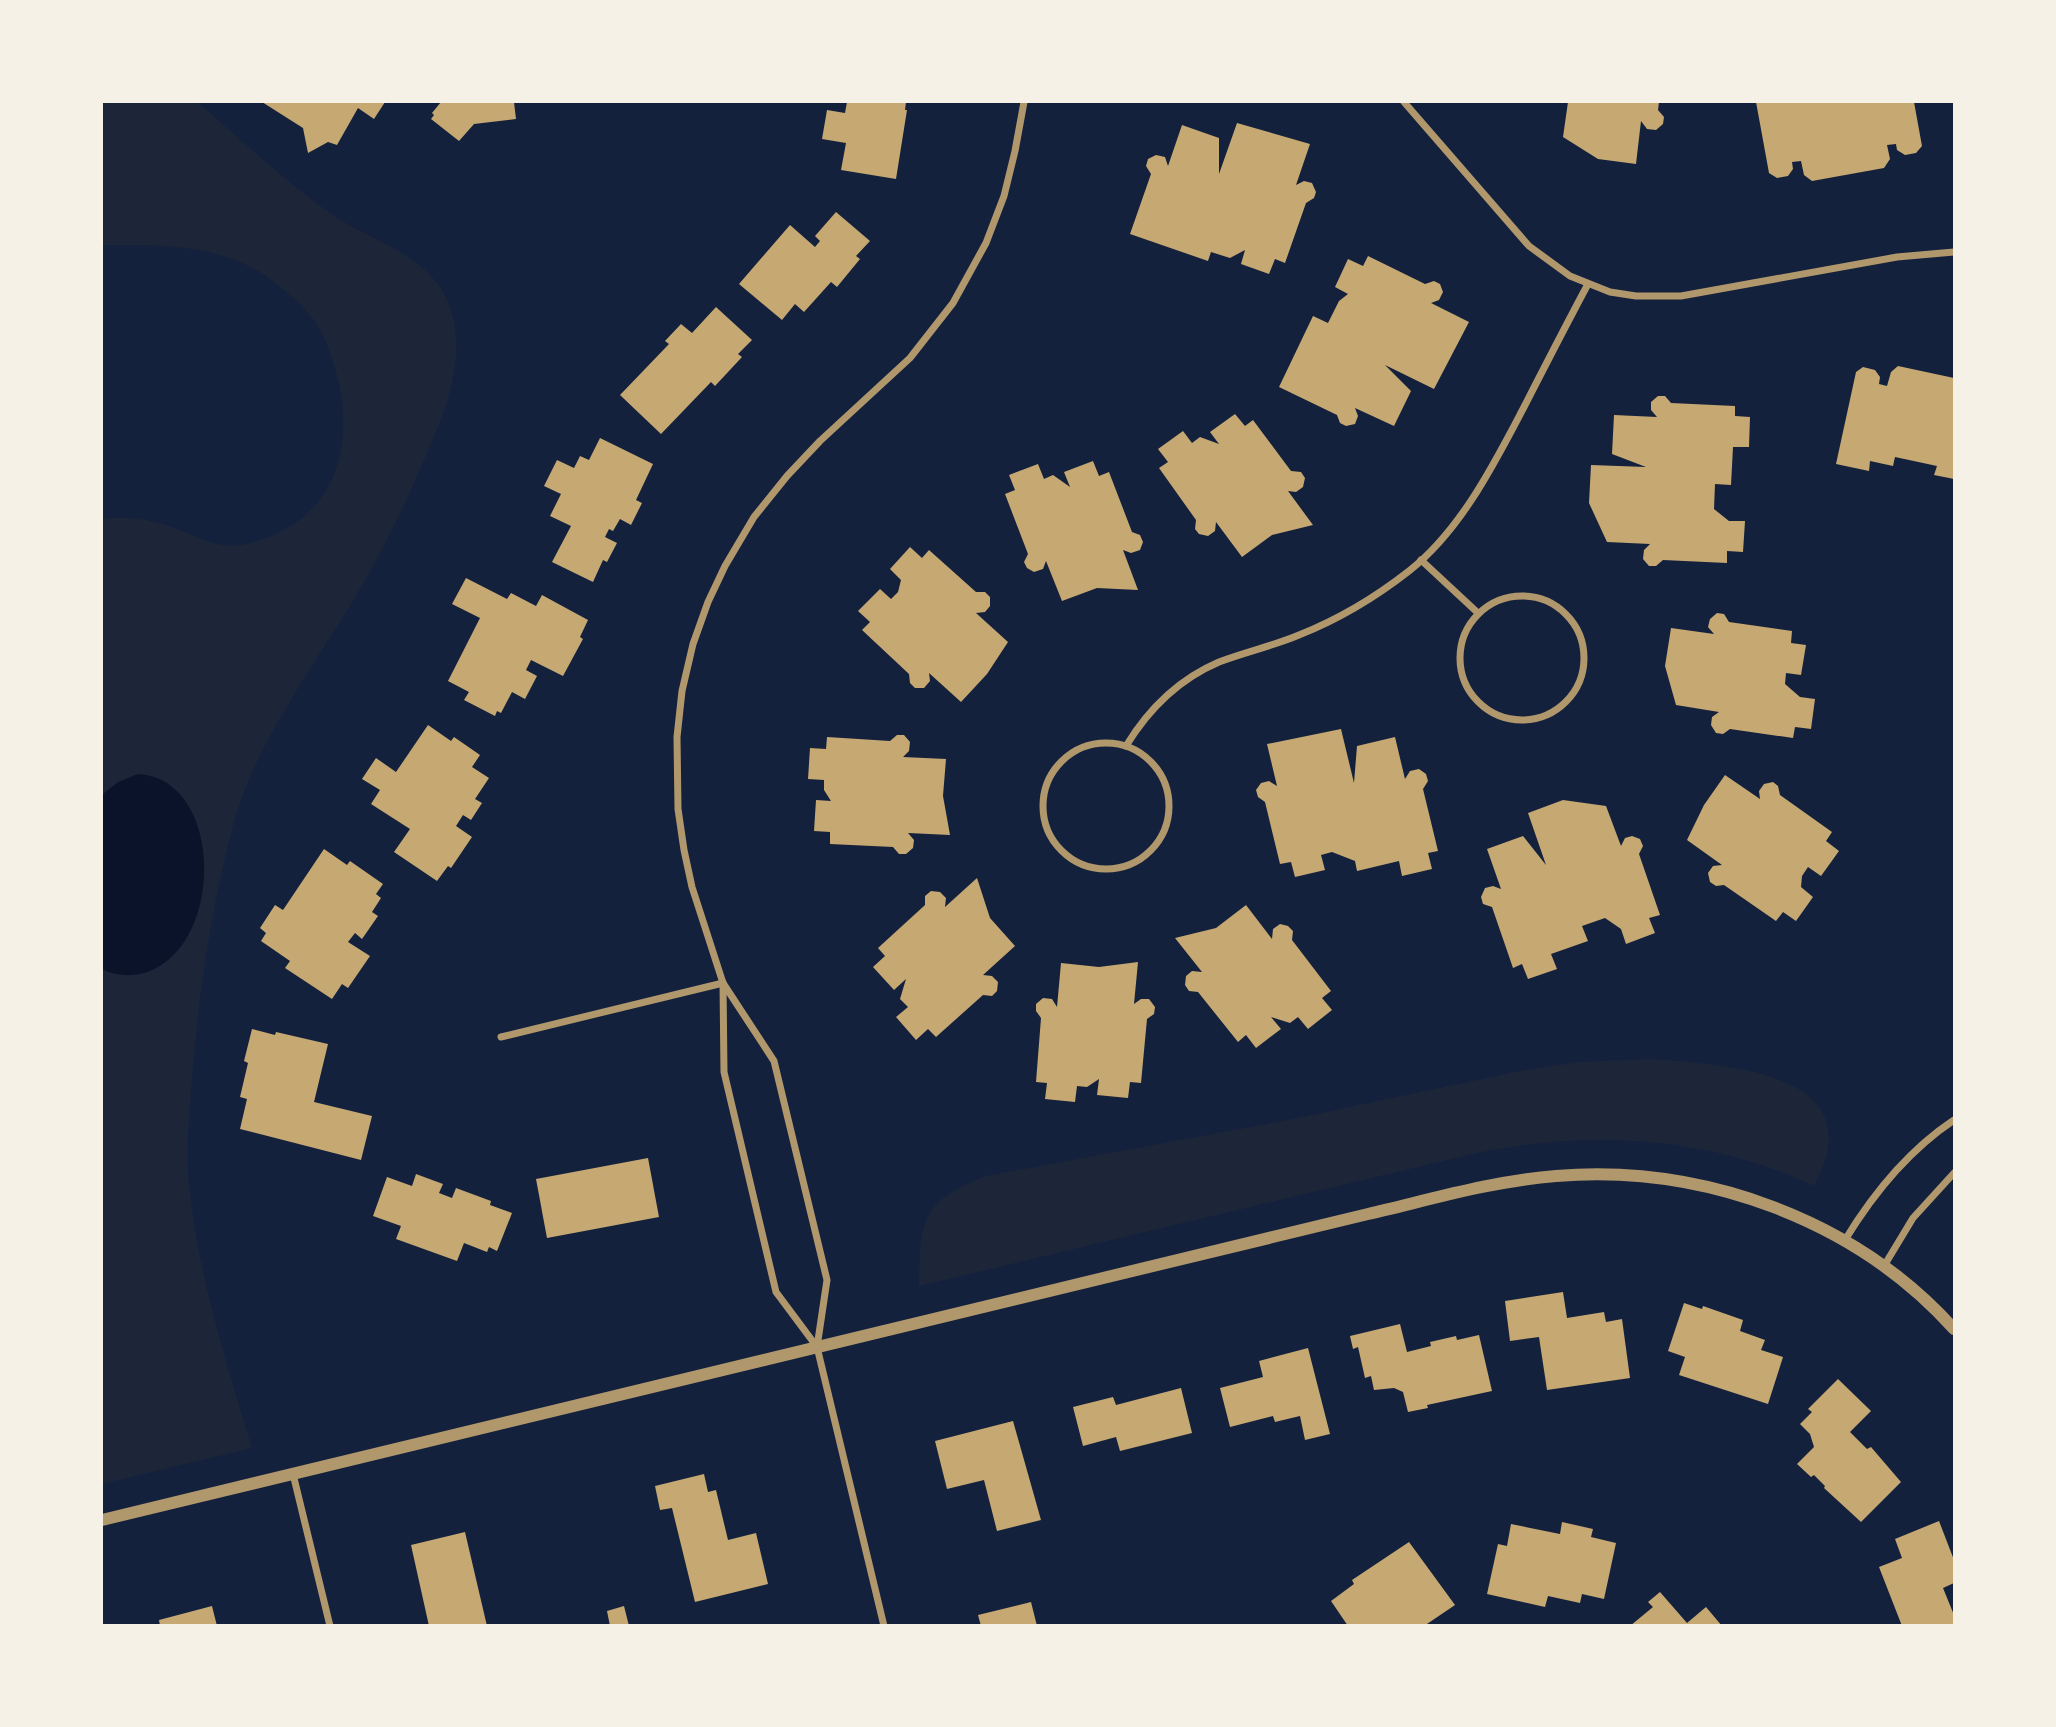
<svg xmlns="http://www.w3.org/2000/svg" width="2056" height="1727" viewBox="0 0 2056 1727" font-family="Ubuntu,sans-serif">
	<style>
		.green { fill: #1d2539 }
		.water { fill: #0b132b }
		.building { fill: #c6a872 }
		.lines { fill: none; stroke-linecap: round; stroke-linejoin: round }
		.minor { stroke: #b1986c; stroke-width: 7 }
		.tertiary { stroke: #b1986c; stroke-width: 12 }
	</style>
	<rect width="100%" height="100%" fill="#14213d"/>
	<g class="green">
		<path d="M102,102h95c45,38 88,80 136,113 39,27 95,39 115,87 21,52 -2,108 -23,156 -20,47 -43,94 -69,138 -42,70 -103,151 -123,230 -22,82 -34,167 -41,252 -2,35 -7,71 -3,107 9,89 37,177 63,263l-150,36v-515c16,8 32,7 48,2l-32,-189 -16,13v-276c22,-3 45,-1 67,7 39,14 53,29 97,12 73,-27 89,-97 70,-166 -4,-16 -11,-35 -20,-49 -12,-16 -29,-32 -46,-44 -49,-36 -111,-34 -168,-34z"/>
		<path d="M1653,1059c75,6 223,13 161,127 -110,-52 -233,-57 -350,-30l-545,130c2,-65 0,-84 67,-110l307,-57 232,-49 54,-8z"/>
	</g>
	<path class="water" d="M138,774c82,4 87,156 20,193 -17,10 -38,11 -56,2v-174l16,-13z"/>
	<g class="building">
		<path d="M262,102h123l-11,17 -16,-11 -21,37 -9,-3 -20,11 -5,-25z"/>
		<path d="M441,102h73l2,17 -42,5 -15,17 -28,-22 3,-4 -2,-2z"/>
		<path d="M847,102l14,1 45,-1 -1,8h2l-11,69 -55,-9 5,-27 -24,-4 5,-29 18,3z"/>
		<path d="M1568,102h91l-1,8 6,7 -1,7 -7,6 -9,-1 -6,-8 -5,43 -38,-5 -35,-22z"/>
		<path d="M1756,102h158l8,44 -6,7 -11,2 -8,-5 -1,-6 -9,1 3,14 -6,9 -72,13 -8,-6 -3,-14 -9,1 1,7 -5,7 -11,2 -8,-5z"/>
		<path d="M1237,123l73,21 -14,41 8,-4 8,2 4,9 -2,6 -8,5 -21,60 -10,-4 -6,15 -28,-10 4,-14 -15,8 -19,-6 -3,9 -78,-27 21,-60 -5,-8 2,-7 8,-4 9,2 3,9 14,-41 37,13v36z"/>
		<path d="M836,212l34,29 -14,15 4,3 -23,28 -6,-5 -27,30 -9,-8 -13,16 -43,-36 51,-59 25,22 5,-6 -5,-5z"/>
		<path d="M1368,256l57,28 9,-3 6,3 3,8 -4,8 -8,3 38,19 -35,67 -49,-24 26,26 -17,35 -39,-18 3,8 -3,8 -9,2 -6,-3 -3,-8 -58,-28 34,-71 15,7 11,-22 9,-7 -13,-7 13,-28 15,7z"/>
		<path d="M716,307l36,33 -14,14 4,3 -27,29 -4,-4 -50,52 -41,-39 49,-51 -4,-3 16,-17 11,9z"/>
		<path d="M1898,366l56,12v101l-20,-4 3,-9 -42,-9 -2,9 -23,-5 -1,10 -33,-7 20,-92 7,-5 12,3 5,7 -1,7 8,2 4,-14z"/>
		<path d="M1658,396h7l6,7 64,3v10l15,1 -1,30h-16l-2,38 -16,-1 -1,25 15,12h16l-2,31 -16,-1v12l-64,-3 -7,6h-7l-6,-7 1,-9 6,-6 -43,-2 -18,-39 2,-38 55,2 -34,-13 2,-39 43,2 -6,-7v-8z"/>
		<path d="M1235,414l10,12 8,-6 38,51 10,1 4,6 -2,9 -7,5 -8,-1 25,34 -41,10 -30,22 -26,-35 -1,9 -7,5 -9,-2 -4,-5 1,-9 -37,-52 9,-6 -10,-13 25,-18 9,12 8,-6 19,7 -9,-12z"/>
		<path d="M600,438l53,26 -17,36 6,3 -11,22 -11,-6 -7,12 -4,-2 -4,8 12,6 -10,19 -4,-2 -10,22 -41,-20 19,-36 -21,-10 11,-22 -17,-8 13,-26 17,8 6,-12 9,4z"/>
		<path d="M1093,461l6,15 10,-4 23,60 8,3 3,7 -3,8 -9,3 -8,-3 15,40 -41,-2 -35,13 -16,-40 -3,8 -9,3 -7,-4 -3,-6 4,-8 -23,-60 10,-4 -6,-15 29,-11 6,15 9,-4 17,12 -6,-15z"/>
		<path d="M910,547l12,11 7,-8 47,42h9l5,5v9l-5,6 -9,1 32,29 -21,32 -26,28 -32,-29 1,8 -6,7h-9l-5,-5 -1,-9 -47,-44 8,-8 -12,-11 22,-22 11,10 7,-7 3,-12 -11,-11z"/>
		<path d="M466,578l41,21 4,-6 25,13 6,-11 46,25 -8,17 3,2 -20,37 -32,-16 -5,10 11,6 -12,23 -13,-7 -11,21 -4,-2 -2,5 -31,-16 5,-8 -21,-11 32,-63 -28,-14z"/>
		<path d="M1717,613l7,1 5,8 63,9 -1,12 15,2 -5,30 -15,-2 -1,11 15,13 15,2 -4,30 -16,-2 -2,11 -63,-9 -7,5 -7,-1 -5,-8 1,-8 7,-5 -43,-7 -11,-39 6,-38 43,6 -6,-7 2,-8z"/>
		<path d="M428,725l23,16 3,-4 26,18 -8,12 17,11 -14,21 7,4 -11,17 -8,-5 -7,11 16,11 -21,31 -3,-2 -11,15 -43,-29 16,-23 -39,-25 9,-14 -18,-11 14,-21 20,14z"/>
		<path d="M1341,729l13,54 3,-37 38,-9 10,42 5,-8 9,-2 7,5 2,7 -5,8 15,62 -10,2 4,16 -30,7 -3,-15 -42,10 -2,-10 -23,-9 -11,3 4,15 -30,7 -4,-15 -11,2 -15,-62 -7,-5 -2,-7 5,-7 8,-2 8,5 -10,-42z"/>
		<path d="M897,735h7l6,7 -1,9 -6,6 43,2 -3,37 7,39 -42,-2 6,7 -1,8 -7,6h-7l-6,-7 -63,-3v-12l-16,-1 2,-31 15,1 -7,-11v-10l-16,-1 2,-31 16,1 1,-12 63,4z"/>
		<path d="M1725,775l35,24 -1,-8 5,-7 9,-2 5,4 2,9 52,37 -6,9 13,10 -18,25 -13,-9 -6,9 -1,11 12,10 -17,24 -13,-9 -7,9 -52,-36 -8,1 -6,-4 -2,-9 5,-7 9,-1 -35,-25 17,-35z"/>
		<path d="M1563,800l43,6 15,40 4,-8 7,-2 8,3 3,7 -4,8 21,61 -11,3 6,15 -29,11 -5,-15 -16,-11 -23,8 6,15 -37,13 6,15 -29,10 -6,-15 -9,4 -21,-61 -9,-3 -2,-7 4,-9 8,-2 8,3 -14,-40 36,-13 23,29 -18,-52z"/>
		<path d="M324,849l23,16 3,-4 33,23 -7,10 5,4 -9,14 6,4 -16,23 -7,-6 -7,9 22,14 -22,32 -6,-4 -10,15 -47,-31 5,-7 -29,-20 5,-8 -6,-5 15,-23 8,5z"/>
		<path d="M977,878l13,40 25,28 -32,29 9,1 6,6 -1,9 -5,5 -9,-1 -47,42 -8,-8 -12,11 -20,-23 12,-10 -8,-8 6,-20 -12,11 -21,-23 12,-11 -7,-8 47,-43v-9l6,-5 9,1 6,6 -1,9z"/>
		<path d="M1246,905l26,34 1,-10 7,-5 8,2 5,5 -1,9 39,51 -9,7 10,12 -24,19 -10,-12 -8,6 -19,-6 10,12 -25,19 -10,-13 -8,7 -40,-50 -9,-1 -4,-6 1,-9 6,-5 10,1 -27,-34 41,-10z"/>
		<path d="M1138,962l-4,42 7,-5h8l6,8 -1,7 -7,5 -6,64 -11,-1 -2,16 -31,-3 2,-16 -12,8 -10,-1 -2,16 -30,-3 2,-16 -11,-1 5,-64 -5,-7v-7l7,-6 9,1 5,8 4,-44 38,4z"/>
		<path d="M252,1029l23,6 1,-3 52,12 -14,58 58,14 -11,44 -121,-31 7,-30 -7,-2 8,-34 -4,-2z"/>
		<path d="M648,1158l11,59 -112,21 -11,-59z"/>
		<path d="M416,1174l27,10 -4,9 13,5 4,-10 35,13 -1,4 22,8 -15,38 -8,-4 -2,5 -23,-9 -7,18 -61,-22 5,-13 -28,-10 14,-39 25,9z"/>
		<path d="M1563,1292l4,26 37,-6 2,10 16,-3 8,59 -83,12 -8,-53 -29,4 -5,-40z"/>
		<path d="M1684,1303l18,6 1,-3 40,14 -3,11 25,9 -4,10 22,7 -15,47 -89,-29 6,-18 -17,-6z"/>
		<path d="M1400,1324l7,28 24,-6 -1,-4 26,-6 1,4 22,-5 13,56 -65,14 1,3 -20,4 -5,-20 -9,-4 -20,2 -3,-14 -6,2 -7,-31 -5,2 -3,-13z"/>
		<path d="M1308,1348l22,86 -25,6 -5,-24 -25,6 -2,-6 -43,11 -10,-39 43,-11 -4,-16z"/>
		<path d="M1838,1379l33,32 -21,21 17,17 4,-2 30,35 -40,40 -37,-34 1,-2 -11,-11 -3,2 -14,-13 17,-17 -4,-13 -10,-10 12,-12 -4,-3z"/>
		<path d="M1181,1388l11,45 -72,18 -4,-14 -33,9 -10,-39 40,-10 3,8z"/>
		<path d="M1013,1421l28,99 -44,11 -13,-51 -37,9 -12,-48z"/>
		<path d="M704,1474l4,18 8,-2 12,50 28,-7 12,51 -73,18 -23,-94 -12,2 -5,-24z"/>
		<path d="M1939,1521l15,39v23l-11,5 11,27v11h-52l-23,-59 23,-9 -7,-19z"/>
		<path d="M1562,1522l31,7 -2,8 25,6 -12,56 -22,-5 -2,9 -32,-7 -3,11 -58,-13 11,-50 9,2 4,-22 49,10z"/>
		<path d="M465,1532l22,94h-58l-18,-81z"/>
		<path d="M1409,1542l46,63 -31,21h-76l-17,-25 23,-17 -2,-4z"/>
		<path d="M1660,1592l27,31 19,-16 16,19h-92l23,-19 -5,-5z"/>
		<path d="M1031,1602l6,24h-56l-3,-11z"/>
		<path d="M212,1606l5,20h-57l-1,-6z"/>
		<path d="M624,1606l5,20h-19l-3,-15z"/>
	</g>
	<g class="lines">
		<g class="minor">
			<path d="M1404,102l125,144 41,30 40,16 26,4h45l216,-39 57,-5"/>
			<path d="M1421,560l57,53"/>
			<circle cx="1522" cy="658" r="62"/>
			<circle cx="1106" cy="806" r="63"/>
			<path d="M1126,746c22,-36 53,-67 93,-84 26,-10 54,-16 80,-27 38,-15 78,-39 110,-64 52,-41 85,-107 115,-164 21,-41 42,-82 64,-123"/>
			<path d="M723,983l1,89 52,220 41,55"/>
			<path d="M501,1037l222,-54"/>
			<path d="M1845,1240c28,-46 64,-90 109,-120"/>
			<path d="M1884,1266l29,-48 41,-45"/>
			<path d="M293,1474l37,152"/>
			<path d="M884,1626l-67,-279 10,-67 -53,-219 -51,-78 -31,-96 -8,-37 -6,-41 -1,-72 5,-46 11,-47 15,-42 17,-36 29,-49 33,-41 33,-35 90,-83 43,-55 33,-60 18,-47 11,-45 9,-49"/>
		</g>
		<path class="tertiary" d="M102,1520l1266,-306c61,-14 124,-33 188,-38 146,-12 299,43 398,153"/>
	</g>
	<rect width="2056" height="1727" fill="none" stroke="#f6f1e7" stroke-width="206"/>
</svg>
